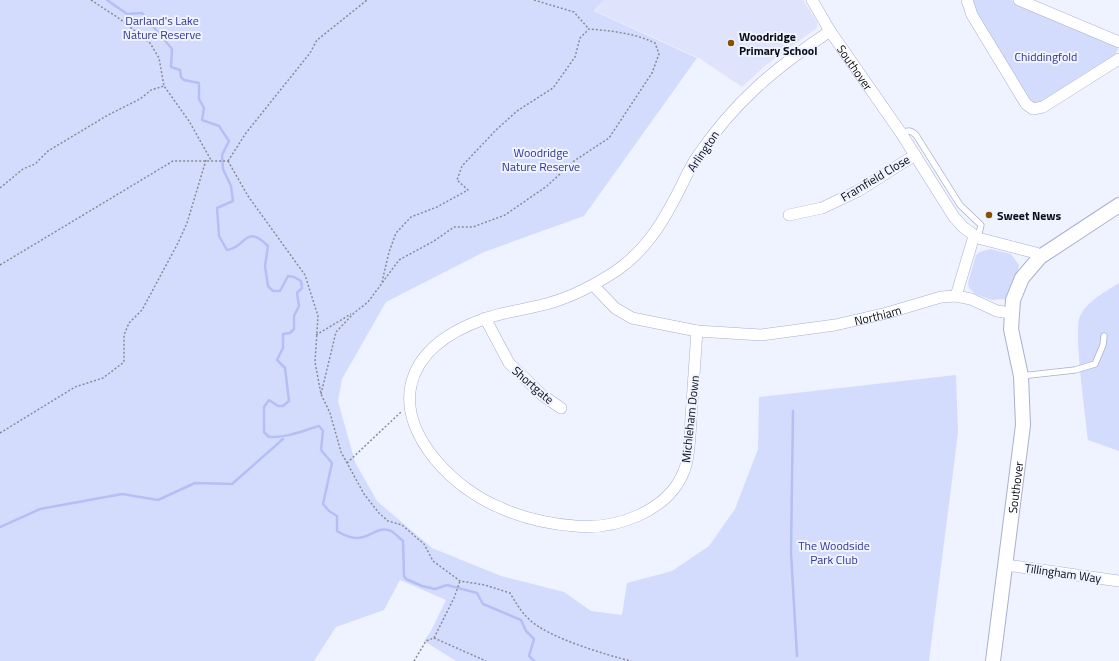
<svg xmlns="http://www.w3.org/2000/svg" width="1119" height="661" viewBox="0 0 1119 661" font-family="'Titillium Web',sans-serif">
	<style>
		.built { fill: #dfe4fc }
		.green { fill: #d4dcfe }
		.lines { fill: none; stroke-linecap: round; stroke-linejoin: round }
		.stream { stroke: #b5bff3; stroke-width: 2.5 }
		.service-casing { stroke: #a9b0ce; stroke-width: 7 }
		.minor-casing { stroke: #a9b0ce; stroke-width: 12 }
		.tertiary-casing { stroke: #a9b0ce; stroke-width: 16 }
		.path { stroke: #888b96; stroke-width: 1.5; stroke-dasharray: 2 2; stroke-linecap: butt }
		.service { stroke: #fff; stroke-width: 5.5 }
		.minor { stroke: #fff; stroke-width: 11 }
		.tertiary { stroke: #fff; stroke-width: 14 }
		.poi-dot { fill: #885101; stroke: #eff2ff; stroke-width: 1.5 }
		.labels { text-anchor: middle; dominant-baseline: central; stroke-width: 4; stroke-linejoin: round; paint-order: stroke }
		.park-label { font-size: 12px; fill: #333594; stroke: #eff2ff }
		.poi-label { font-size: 12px; font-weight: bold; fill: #0a0c16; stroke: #eff2ff; text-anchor: start }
		.street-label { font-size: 12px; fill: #0a0c16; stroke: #eff2ff }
	</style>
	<rect width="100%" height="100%" fill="#eff2ff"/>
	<path class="built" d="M604,0h199l14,22v6l-51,37 -24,22 -43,-29 -104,-47z"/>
	<g class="green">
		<path d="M0,0h604l-10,11 103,47 -113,158 -100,36 -98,50 -44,77 -4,22 17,61 22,39 55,47 69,28 63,16 27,19 31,4 5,-32 45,-12 37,-25 26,-37 23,-60 1,-52 197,-22 2,58 -29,228h-473l-32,-20 7,-10 15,-31 -46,-20 -16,30 -48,17 -22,34h-314z"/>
		<path d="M971,0h40l105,45 2,4 -3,6 -73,48 -7,1 -6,-3 -45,-73z"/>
		<path d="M990,249l21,5 8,11 -2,10 -12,24 -13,1 -17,-6 -6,-6 -1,-5 8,-28 4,-3z"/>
		<path d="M1119,283v168l-31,-11c-2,-21 -15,-110 -8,-124 8,-16 25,-24 39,-33z"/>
	</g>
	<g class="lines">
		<g class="stream">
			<path d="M107,0l20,14 15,-1 30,36 -1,18 9,3 1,7 3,3 15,3v16l5,9 -2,12 17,6 10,15 -7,14 1,14 8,17 2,15 -16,7 2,28 8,14c19,-2 18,-27 41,-4l-3,20 3,20 5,5h7l8,-15 6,1 7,4 1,7 -5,5 2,13 -5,10v13l-4,4 -7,1v14l-6,12 8,8 4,33 -6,5h-5l-9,-6 -5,7v25l5,5c17,1 33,-6 50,-11l4,5 -2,19 11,13 -9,41 6,7 8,5v15c30,19 36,-8 54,0 4,2 8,7 12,10l1,35 2,3 16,7 13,3 12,-4 30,8 6,11 38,16 5,11 8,8 -5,17 5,5"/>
			<path d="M793,411l-2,142 6,103"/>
			<path d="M0,527l40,-18 82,-15 36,6 37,-17 37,1 51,-45"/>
		</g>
		<defs>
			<g id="service">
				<path d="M901,133c7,-3 10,-3 15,2l44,70 21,20 -3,13"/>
				<path d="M1021,376l54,-6 20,-6 8,-19 1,-9"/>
			</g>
			<g id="minor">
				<path id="s1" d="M812,0l18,31 71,102 53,84 9,10 15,11 58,15 4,4"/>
				<path d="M967,0l5,15 54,89 7,5 10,-2 76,-48"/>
				<path d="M1019,0l100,42"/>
				<path d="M789,215l33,-7 36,-17 57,-36"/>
				<path id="s2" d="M594,286l21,22 17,10 65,13 64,4 74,-10 52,-12 54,-16 15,-1 15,3 26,12 14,2"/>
				<path d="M956,296l18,-60"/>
				<path d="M485,318l24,45 33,32 19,13"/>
				<path d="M697,331c-2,29 -4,58 -6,87 -1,15 -1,39 -7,53 -16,41 -69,59 -109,55 -25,-2 -52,-8 -74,-18 -44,-17 -101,-71 -90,-123 8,-35 42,-55 73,-66 22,-8 47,-10 69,-17 23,-7 43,-18 63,-31 26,-18 43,-42 58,-71 8,-14 14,-30 23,-43 38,-56 77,-88 133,-126"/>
				<path d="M1006,565l113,16"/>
			</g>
			<g id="tertiary">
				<path id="s3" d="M993,661l30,-236 -2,-49 -10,-47 2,-29 9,-22 18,-21 79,-52"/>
			</g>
		</defs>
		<use href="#service" class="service-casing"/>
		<use href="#minor" class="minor-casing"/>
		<use href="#tertiary" class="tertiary-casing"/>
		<g class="path">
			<path d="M91,0l29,19 30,24 9,15 5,28 25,35 22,39"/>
			<path d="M534,0l40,12 15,17"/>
			<path d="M228,161l20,35 57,79 13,41 -3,46 6,32 9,19 11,39 23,42 15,19 9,8 14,4 22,19 9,17 27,20 25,4 25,8c6,10 11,19 20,27 17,17 76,35 101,41"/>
			<path d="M228,161l18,-28 64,-80 7,-13 50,-40"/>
			<path d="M0,188l23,-19 12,-5 13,-13 60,-36 32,-16 11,-9 13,-4"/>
			<path d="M0,265l173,-104h55"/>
			<path d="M316,335l35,-21"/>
			<path d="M321,394l15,-62 18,-19 14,-11 31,-42 35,-19 20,-14h19l32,-12 42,-29 27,-25 35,-23 43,-65 7,-19 -4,-11c-21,-10 -43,-12 -66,-14l-9,9 -5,19 -22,31 -36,23 -21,19 -34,36 -5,14 11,10 -31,17 -26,10 -15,16 -7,19 -7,30"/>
			<path d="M0,433l75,-46 28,-9 21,-16v-27l5,-12 13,-13 36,-67 9,-20 19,-63"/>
			<path d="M347,463l54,-51"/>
			<path d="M434,638l52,23"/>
			<path d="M414,661l12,-20 8,-3 20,-40 6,-17"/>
		</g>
		<use href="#service" class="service"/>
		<use href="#minor" class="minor"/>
		<use href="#tertiary" class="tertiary"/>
	</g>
	<g class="poi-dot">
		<circle cx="731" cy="43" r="4"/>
		<circle cx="989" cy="215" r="4"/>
	</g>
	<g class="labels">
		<g class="park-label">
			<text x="162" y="20">Darland's Lake<tspan x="162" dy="14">Nature Reserve</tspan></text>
			<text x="1046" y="56">Chiddingfold</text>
			<text x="541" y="152">Woodridge<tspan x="541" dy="14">Nature Reserve</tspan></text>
			<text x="834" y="545">The Woodside<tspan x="834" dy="14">Park Club</tspan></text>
		</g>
		<g class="poi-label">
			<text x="739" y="36">Woodridge<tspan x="739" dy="14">Primary School</tspan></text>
			<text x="997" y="215">Sweet News</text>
		</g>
		<g class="street-label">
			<text stroke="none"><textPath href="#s1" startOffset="80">Southover</textPath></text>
			<text transform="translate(703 151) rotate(-56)">Arlington</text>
			<text transform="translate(875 178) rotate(-31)">Framfield Close</text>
			<text stroke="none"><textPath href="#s2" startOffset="299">Northiam</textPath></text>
			<text transform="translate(533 385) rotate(41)">Shortgate</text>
			<text transform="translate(690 419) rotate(-84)">Michleham Down</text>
			<text stroke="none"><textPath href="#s3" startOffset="175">Southover</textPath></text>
			<text transform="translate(1063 573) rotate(8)">Tillingham Way</text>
		</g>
	</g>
</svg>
